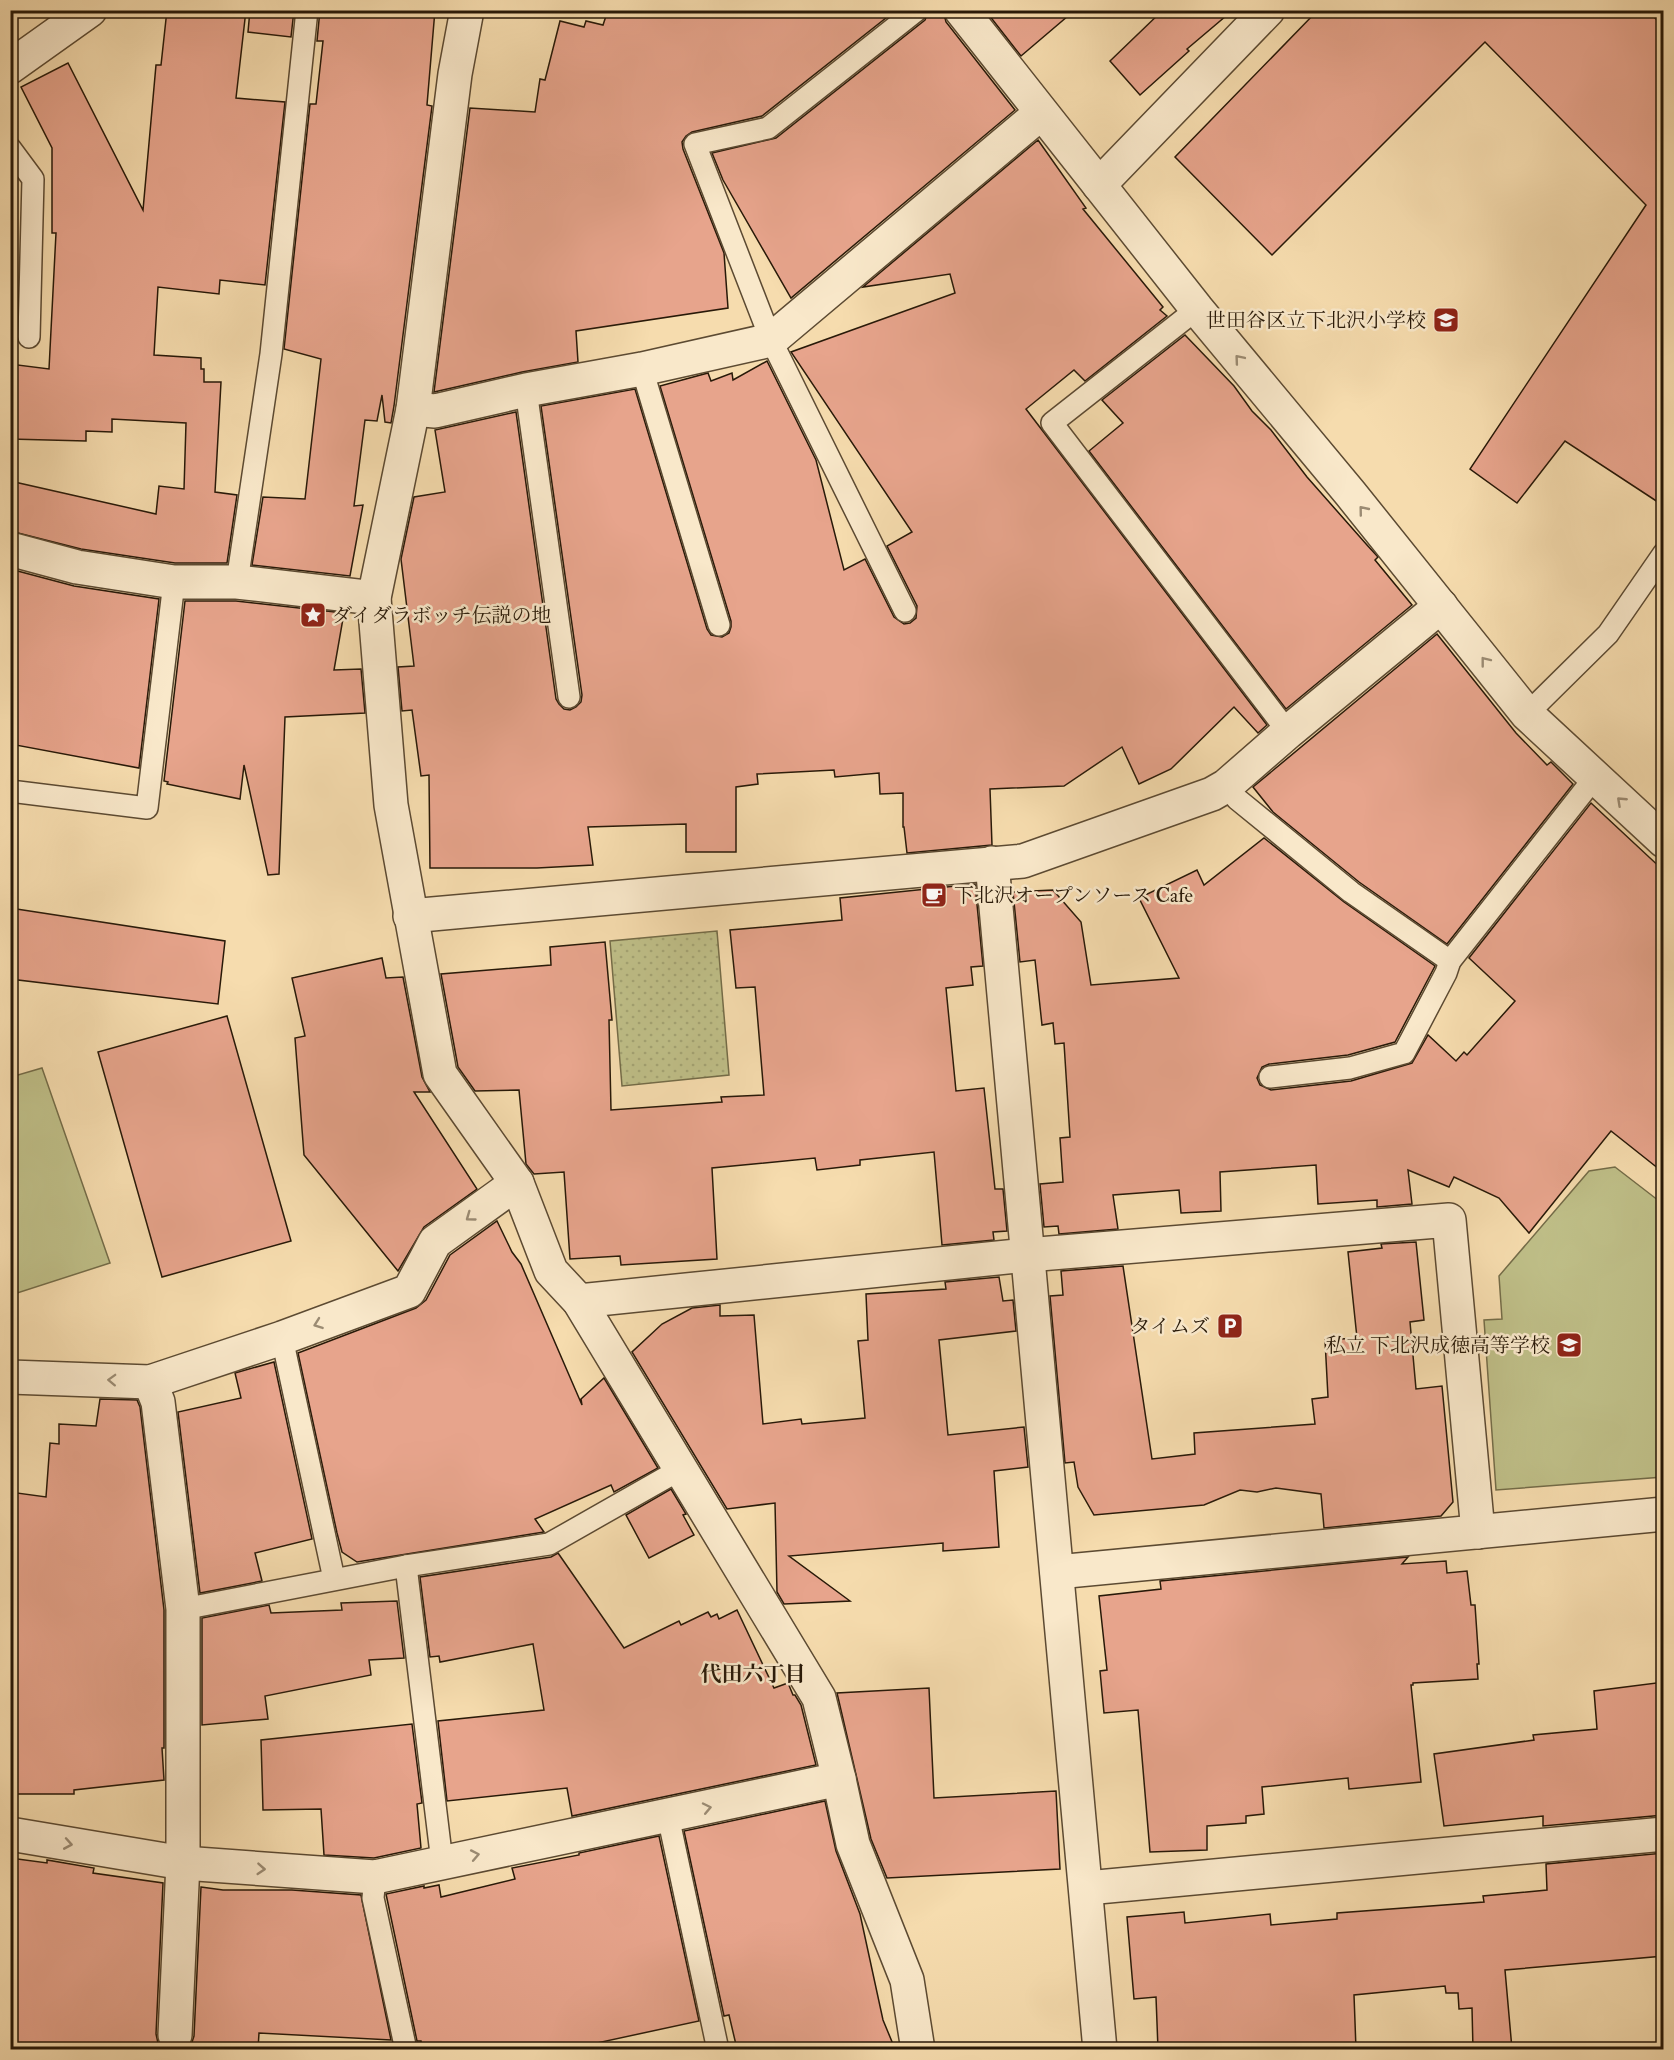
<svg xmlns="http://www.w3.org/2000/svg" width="1674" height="2060" viewBox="0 0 1674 2060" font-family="'IM FELL Double Pica','Noto Serif JP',serif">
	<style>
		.grass { fill: #bfbf88; stroke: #746c48; stroke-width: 1.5 }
		.park { fill: url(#park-dots); stroke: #746c48; stroke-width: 1.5 }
		.building { fill: #e7a48c; stroke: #281908; stroke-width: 1.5 }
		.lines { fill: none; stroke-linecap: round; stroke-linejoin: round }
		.lane-casing { stroke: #5c4a32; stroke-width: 24 }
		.street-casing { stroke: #5c4a32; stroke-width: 36 }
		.lane { stroke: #f9e8ca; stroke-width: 21 }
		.street { stroke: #f9e8ca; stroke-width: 33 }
		.oneway { stroke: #9b8b73 }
		.labels { text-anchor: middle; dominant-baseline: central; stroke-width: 5; stroke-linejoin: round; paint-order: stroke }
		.poi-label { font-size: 20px; fill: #281908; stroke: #f9e8ca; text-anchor: end }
		.neighbourhood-label { font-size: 21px; font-weight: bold; fill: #281908; stroke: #f9e8ca }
	</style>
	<defs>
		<pattern id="park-dots" width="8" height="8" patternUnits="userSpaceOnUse" patternTransform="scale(1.5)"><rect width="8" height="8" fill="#bfbf88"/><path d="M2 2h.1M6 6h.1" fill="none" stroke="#a4a474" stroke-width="1.8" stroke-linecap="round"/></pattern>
	</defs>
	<rect width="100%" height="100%" fill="#f6dcae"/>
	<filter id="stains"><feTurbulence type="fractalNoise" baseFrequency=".00333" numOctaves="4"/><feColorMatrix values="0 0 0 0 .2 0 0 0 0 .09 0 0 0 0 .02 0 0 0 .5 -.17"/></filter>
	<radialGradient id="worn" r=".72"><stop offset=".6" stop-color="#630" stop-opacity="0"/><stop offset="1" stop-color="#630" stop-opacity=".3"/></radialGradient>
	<g class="grass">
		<path d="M42,1068l68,195 -99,32v-218z"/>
		<path d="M1615,1167l48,37v273l-167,13 -12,-170 18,-1 -3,-43 90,-105z"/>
	</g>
	<path class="park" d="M717,931l12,144 -107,11 -12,-145z"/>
	<g class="building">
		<path d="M167,10h79l-10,88 49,4 -20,183 -45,-5 -1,14 -61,-7 -4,68 47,3v11h3v13h17l-6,110 22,3 -10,68h-52l-94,-14 -71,-18v-50l146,33 3,-28 25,3 2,-66 -74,-4v13l-26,-1v10l-76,-2v-75l39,5 7,-136h-4v-85l-31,-61 47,-24 75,147 13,-145h5z"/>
		<path d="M250,10h44l-3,27 -43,-5z"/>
		<path d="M320,10h115l-8,95 5,1 -38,300 -3,17 -6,-1 -3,-27 -5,26 -12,-1 -11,86 9,-1 -13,71 -98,-11 11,-68 42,2 16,-140 -37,-10 26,-245h6l7,-63h-6z"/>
		<path d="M608,10h288l-134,106 -70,16 -6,4 -4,6 1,7 41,104 4,55 -152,23 2,31 -56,10 -88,20 36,-284 65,4 5,-33 5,1 15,-59 24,6 2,-6 17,4z"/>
		<path d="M929,10h14l3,12 69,88 -224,188 -68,-118 -11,-27 64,-15 149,-118z"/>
		<path d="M985,10h90l-54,46z"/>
		<path d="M1163,10h70l-46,39 2,2 -49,44 -30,-34z"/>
		<path d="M1318,10h329l17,17v479l-99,-65 -48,62 -47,-34 176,-264 -161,-163 -213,213 -97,-98z"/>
		<path d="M1038,140l48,68 -3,1 80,98 -3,3 7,6 -82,65 -11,-11 -48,39 241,316 -9,8 -24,-26 -63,62 -32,15 -17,-37 -58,39 -74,3 2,56 -85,8 -3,-26h-1v-34l-23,1 -1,-21 -44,4 -1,-7 -77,4 1,10 -22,3v65h-50v-28l-98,3 5,38 -56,3h-107l-1,-93 -8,1 -9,-66 -10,1 -4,-44 16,-1 -13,-107 13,-62 31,-5 -10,-62 81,-18 40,287 3,5 5,5 6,1 6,-3 5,-5 1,-7 -41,-289 94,-17 72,240 4,6 11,2 7,-4 2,-6v-6l-71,-235 48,-13 3,8 21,-8 1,7 34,-19 49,99 28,110 21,-11 29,58 10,7 6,-1 6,-5 1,-12 -30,-60 25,-14 -121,-180 164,-59 -5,-19 -87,13z"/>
		<path d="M1185,335l49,51 18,25 19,19 36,47 60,68 11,12 -3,3 37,45 -126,104 -197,-258 34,-28 -21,-23z"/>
		<path d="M10,569l64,17 85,13 -20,169 -129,-24z"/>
		<path d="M185,601h51l108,12 -10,57 27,-1 4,44 -80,4 -6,157 -11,1 -24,-110 -4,34 -73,-15 1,-2 -4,-1z"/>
		<path d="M1437,634l79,99 31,32 4,-3 22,22 -126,160 -88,-62 -86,-70 -20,-25z"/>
		<path d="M1591,803l73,68v302l-53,-42 -82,102 -30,-35 -45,-21 -5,10 -41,-17 4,34 -35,3v-7l-59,4 -2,-39 -96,7 1,39 -40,2 -2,-23 -66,5 5,34 -59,5 -1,-8 -14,1 -4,-43 23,-2 -3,-44 10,-1 -6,-94 -9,1 -2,-21 -11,2 -7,-65 -15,2 -7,-70 40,-2 28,32 10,63 88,-7 -40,-80 58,-28 7,15 60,-47 80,64 91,64 -40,76 -47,13 -79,9 -7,3 -5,11 3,7 11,5 80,-9 61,-18 16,-28 28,26 8,-9 3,3 48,-54 -46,-43z"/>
		<path d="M975,884l8,82 -12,1 2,18 -27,3 10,103 28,-3 11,101h8l4,42 -14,1 1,8 -52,5 -8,-93 -74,8v5l-43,5 -2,-12 -103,10 5,91 -96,6 -1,-9 -50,3 -6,-87 -30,2 -8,-10 -7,-74 -44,1 -17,-24 -17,-93 110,-9 -1,-18 55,-5 7,78h-3l2,90 111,-8 -1,-5 43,-2 -9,-108 -19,1 -6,-58 112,-10 -2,-22z"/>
		<path d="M10,908l215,33 -7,63 -208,-25z"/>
		<path d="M382,958l4,20 17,-1 19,100 8,15h-16l63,97 -53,38 -26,44 -94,-116 -9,-117 10,-2 -13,-58z"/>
		<path d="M227,1016l64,225 -129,36 -64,-225z"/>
		<path d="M497,1221l15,31 9,12 61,141 -1,-6 23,-21 54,90 -44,24 -3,-7 -76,34 9,13 -187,30 -15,-10 -5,-19 -39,-180 118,-45 10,-8 24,-45z"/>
		<path d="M1416,1242l8,78 -14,2 6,67 26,-3 11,116 -12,14 -117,12 -3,-34 -45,-6 -19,4 -17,-2 -36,15 -110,10 -16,-28 -4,-25 -9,1 -15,-167 13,-1 -2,-24 62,-5 29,193 43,-5 -1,-21 121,-9 -3,-25 16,-2 -3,-57 32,-2 -9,-86 34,-4 -1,-4z"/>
		<path d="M999,1277l4,24 10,-1 3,31 -77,9 9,95 76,-8 4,40 -34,4 5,76 -56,4v-8l-154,13 61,45 -66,3 -7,-12 -2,-89 -48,6 -95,-157 30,-28 30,-16 28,-3v11l34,-1 9,109 38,-5 1,5 63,-6 -7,-77 10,-1 -2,-46 80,-5 -1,-7z"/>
		<path d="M274,1362l38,177 -57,14 7,28 -62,12 -22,-181 63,-14 -6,-25z"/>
		<path d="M100,1399l37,1 3,7 24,203v138h-2l2,32 -90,10v4h-64v-302l36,5 4,-54 9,1v-20l37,2z"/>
		<path d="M671,1489l15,25 -3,1 11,20 -45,23 -23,-43z"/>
		<path d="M558,1553l66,95 55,-27 2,4 27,-13 3,5 6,-3 2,5 18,-9 37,78 14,-5 5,12h2l6,10 15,60 -244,51 -5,-28 -120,13 -9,-80 106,-11 -11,-66 -93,18 -1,-6 -9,1 -10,-80 131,-20z"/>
		<path d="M1408,1557l-6,7 44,-3 1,12 20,-2 4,34h4l4,59h-2l1,15 -65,4v2h-2l10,97 -72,7 -1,-11 -86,9 2,27 -18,2v7l-39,3v24l-57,2 -12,-142 -34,3 -4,-42 7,-1 -8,-74 62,-7 -1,-8z"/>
		<path d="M397,1601l7,57 -35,2 2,15 -106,21 3,23 -66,6v-107l67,-13 2,8 71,-3 -1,-7z"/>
		<path d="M1664,1682v133l-121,11v-10l-99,10 -10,-72 100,-14 -1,-5 64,-6 -3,-38z"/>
		<path d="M929,1688l5,110 122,-7 4,78 -173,9 -16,-39 -34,-146z"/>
		<path d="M412,1724l10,79 -5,1 4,44 -47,10 -50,-3 -3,-46 -58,1 -2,-70z"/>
		<path d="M825,1801l11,50 24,63 23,106 12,29h-158l-8,-34 -5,1 -40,-185z"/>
		<path d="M659,1836l40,185 -107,23v5h-170l-1,-8h-4l-31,-147 38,-8v2l15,-3 2,12 74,-18 -3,-11 67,-13v-2z"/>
		<path d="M1664,1853v103l-159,14 7,79h-39l-1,-41 -13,1 -1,-16h-12l-1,-7 -91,9 2,54h-198l-2,-52 -22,2 -7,-82 57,-5 1,11 85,-9 1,11 66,-6v-6l147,-11 -1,-6 64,-6 -1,-26z"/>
		<path d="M10,1858l37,5v-3l47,8 -1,5 70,10 -7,151 2,9 6,6h-154z"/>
		<path d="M201,1887l22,3h69l69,5 30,145 -132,-7 -1,16h-72l5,-4 3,-9z"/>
	</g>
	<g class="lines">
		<defs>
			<g id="lane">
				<path d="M10,148l23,31 -4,158"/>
				<path d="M1197,309l-145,114 236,309"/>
				<path d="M642,369l77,256"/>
				<path d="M526,390l43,307"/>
				<path d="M237,582l34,-228 36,-344"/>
				<path d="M905,611l-134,-271 -76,-196 73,-16 149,-118"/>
				<path d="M1527,714l81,-80 56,-81"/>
				<path d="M1226,786l11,13 114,93 99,69"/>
				<path d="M10,791l137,17 27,-226"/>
				<path d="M1270,1077l80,-9 54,-15 42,-80 4,-12 145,-184"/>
				<path d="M282,1338l52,241"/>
				<path d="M406,1566l36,296"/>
				<path d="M183,1609l223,-43 143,-22 132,-75"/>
				<path d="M668,1816l50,234"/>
				<path d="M375,1877l-2,21 33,152"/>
			</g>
			<g id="street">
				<path d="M467,10l-12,64 -42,335 -39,189 17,207 49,269 77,109 34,88 28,30 240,397 20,81 14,65 54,136 11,70"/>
				<path d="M961,10l236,299 153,184 177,221 137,127"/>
				<path d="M10,67l80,-57"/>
				<path d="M1099,185l169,-175"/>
				<path d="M413,409l22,2 91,-21 116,-21 129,-29 270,-227"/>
				<path d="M10,549l67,18 97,15h63l137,16"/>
				<path d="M992,863l108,1187"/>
				<path d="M410,916l613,-55 189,-67 14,-8 62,-54 153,-126"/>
				<path d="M579,1301l448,-46 422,-35 29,312"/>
				<path d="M10,1377l140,5 132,-44 127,-47 26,-49 82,-59"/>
				<path d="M150,1382l8,20 25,207v254l-8,172"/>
				<path d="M1057,1572l607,-58"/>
				<path d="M10,1834l173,29 192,14 464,-98"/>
				<path d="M1087,1888l577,-54"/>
			</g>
		</defs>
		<use href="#lane" class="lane-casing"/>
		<use href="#street" class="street-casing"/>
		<use href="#lane" class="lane"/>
		<use href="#street" class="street"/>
	</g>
	<defs><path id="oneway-chevron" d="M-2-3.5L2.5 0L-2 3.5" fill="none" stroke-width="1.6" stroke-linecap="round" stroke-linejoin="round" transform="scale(1.5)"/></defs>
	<g class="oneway">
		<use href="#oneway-chevron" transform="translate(1239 359) rotate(-130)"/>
		<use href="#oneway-chevron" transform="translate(1363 510) rotate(-129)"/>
		<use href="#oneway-chevron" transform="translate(1485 661) rotate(-128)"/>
		<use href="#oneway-chevron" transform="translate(1621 801) rotate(-137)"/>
		<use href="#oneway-chevron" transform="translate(470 1217) rotate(144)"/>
		<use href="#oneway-chevron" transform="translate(318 1324) rotate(160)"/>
		<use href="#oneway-chevron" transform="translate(112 1380) rotate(-178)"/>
		<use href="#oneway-chevron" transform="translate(707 1808) rotate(-12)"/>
		<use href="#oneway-chevron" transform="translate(68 1844) rotate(10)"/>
		<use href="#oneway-chevron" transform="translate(475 1855) rotate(-11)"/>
		<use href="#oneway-chevron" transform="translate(261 1869) rotate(4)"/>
	</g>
	<defs>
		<symbol id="school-square" viewBox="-11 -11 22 22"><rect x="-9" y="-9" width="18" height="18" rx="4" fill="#8f2418" stroke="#f9e8ca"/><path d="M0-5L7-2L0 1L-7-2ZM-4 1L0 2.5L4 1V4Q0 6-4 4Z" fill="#fff"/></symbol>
		<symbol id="sight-square" viewBox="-11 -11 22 22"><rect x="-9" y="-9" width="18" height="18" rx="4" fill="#8f2418" stroke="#f9e8ca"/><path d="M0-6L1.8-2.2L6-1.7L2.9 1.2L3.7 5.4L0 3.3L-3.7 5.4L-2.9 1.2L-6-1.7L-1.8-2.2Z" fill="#fff"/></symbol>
		<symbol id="cafe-square" viewBox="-11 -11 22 22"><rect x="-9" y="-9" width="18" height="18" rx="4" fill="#8f2418" stroke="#f9e8ca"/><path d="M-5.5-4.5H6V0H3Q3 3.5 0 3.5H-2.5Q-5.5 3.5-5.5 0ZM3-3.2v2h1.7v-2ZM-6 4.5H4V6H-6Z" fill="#fff"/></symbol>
		<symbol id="parking-square" viewBox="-11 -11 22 22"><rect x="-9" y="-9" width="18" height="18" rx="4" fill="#8f2418" stroke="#f9e8ca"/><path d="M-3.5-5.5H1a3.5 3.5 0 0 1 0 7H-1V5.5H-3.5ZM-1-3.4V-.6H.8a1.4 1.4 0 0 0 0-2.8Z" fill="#fff"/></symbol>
	</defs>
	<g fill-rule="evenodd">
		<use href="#school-square" x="1431" y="305" width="30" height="30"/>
		<use href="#sight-square" x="298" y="600" width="30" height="30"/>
		<use href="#cafe-square" x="919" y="880" width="30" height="30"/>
		<use href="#parking-square" x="1215" y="1311" width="30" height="30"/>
		<use href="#school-square" x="1554" y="1330" width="30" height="30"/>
	</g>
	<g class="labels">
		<g class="poi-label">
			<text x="1426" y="320">世田谷区立下北沢小学校</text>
			<text x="332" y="615" text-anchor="start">ダイダラボッチ伝説の地</text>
			<text x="954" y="895" text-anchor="start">下北沢オープンソース Cafe</text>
			<text x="1210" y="1326">タイムズ</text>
			<text x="1550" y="1345">私立 下北沢成徳高等学校</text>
		</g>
		<g class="neighbourhood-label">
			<text x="753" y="1674">代田六丁目</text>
		</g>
	</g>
	<rect width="1674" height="2060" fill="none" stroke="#f6dcae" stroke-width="36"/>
	<rect x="12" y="12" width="1650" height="2036" fill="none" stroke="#281908" stroke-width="3"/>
	<rect x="18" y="18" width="1638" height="2024" fill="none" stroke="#281908" stroke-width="1.5"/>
	<rect width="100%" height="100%" filter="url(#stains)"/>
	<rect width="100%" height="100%" fill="url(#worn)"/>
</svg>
